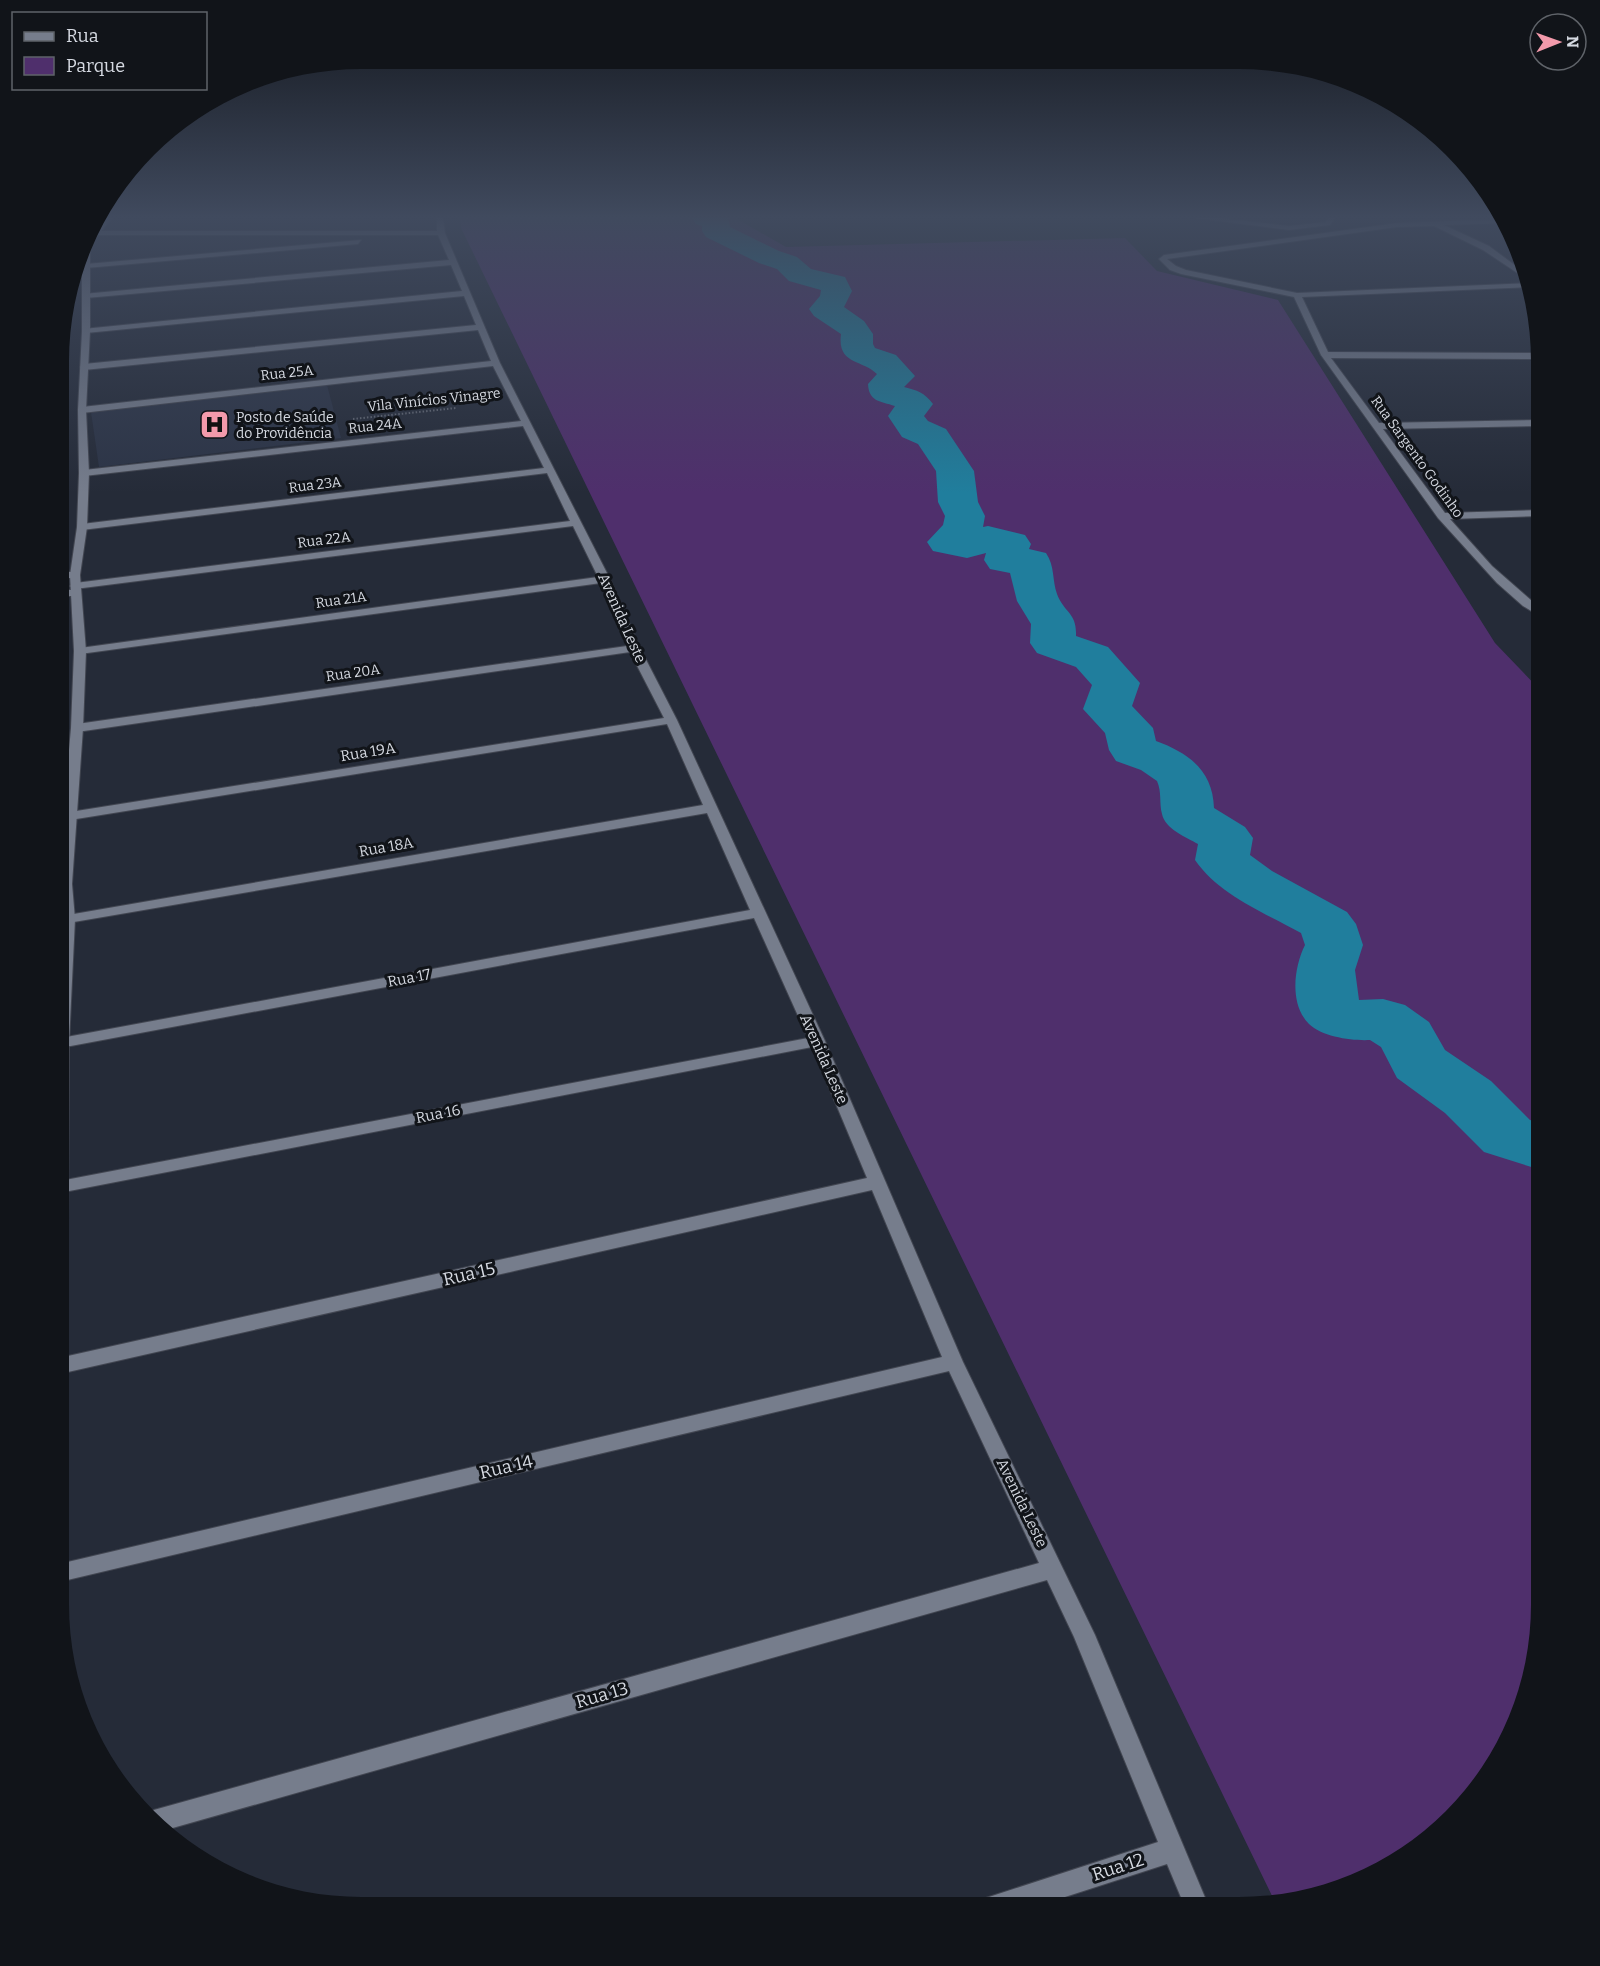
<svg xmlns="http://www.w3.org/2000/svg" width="1600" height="1966" viewBox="0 0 1600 1966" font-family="Bitter,serif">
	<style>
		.built { fill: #2c3446 }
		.green { fill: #4f2f6c }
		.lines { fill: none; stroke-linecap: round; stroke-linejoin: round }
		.river { fill: #207e9d; fill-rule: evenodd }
		.lane-casing { stroke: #424651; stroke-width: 2 }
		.street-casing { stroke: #424651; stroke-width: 2 }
		.secondary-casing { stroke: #424651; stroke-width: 2 }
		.path { stroke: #636873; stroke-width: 2; stroke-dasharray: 1.5 2; stroke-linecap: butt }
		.lane { fill: #767d8c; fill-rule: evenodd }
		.street { fill: #767d8c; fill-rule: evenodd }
		.secondary { fill: #767d8c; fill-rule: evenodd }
		.labels { text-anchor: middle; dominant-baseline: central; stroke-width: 6; stroke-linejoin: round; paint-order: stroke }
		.far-street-label { font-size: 14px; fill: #d5d9e1; stroke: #111419 }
		.far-poi-label { font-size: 14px; fill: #d5d9e1; stroke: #111419; text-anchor: start }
		.street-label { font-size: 15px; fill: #d5d9e1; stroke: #111419 }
		.near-street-label { font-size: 18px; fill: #d5d9e1; stroke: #111419 }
	</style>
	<rect width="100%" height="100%" fill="#252b38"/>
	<path class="built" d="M327,385l14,53 -242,29 -8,-55z"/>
	<path class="green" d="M459,218h276l51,29 339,-9 32,33 121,29 217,343 46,48v934l-16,77 -34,71 -52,59 -49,35 -73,30 -41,7 -814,-1674z"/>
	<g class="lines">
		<path class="river" d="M692,218h36l2,9 49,24 18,6 14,12 34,8 7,14 -8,16 20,14 9,13v10l2,4 21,7 19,21 -11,11c13,3 21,6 29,17l-9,12 4,5 18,8 28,42 4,31 7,14 -2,11 5,-1 37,9 6,9 -2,5 17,4c9,13 6,27 11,41 7,19 20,18 19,42l32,11 32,36 -8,23 21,22 3,13c33,12 57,30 58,67l31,19 8,11 -3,17 22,16 75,41 9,12 7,21 -8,25 4,30 24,-1 22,6 24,17 16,28 46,31 39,39 11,3v47l-57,-18 -39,-39 -48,-35 -16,-31 -11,-7c-17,1 -48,-3 -61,-16 -20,-20 -15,-57 -4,-79l-4,-12c-36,-20 -82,-38 -106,-73l3,-16c-12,-7 -33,-15 -36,-30 -3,-11 0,-22 -5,-33l-16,-11 -25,-9 -7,-11 -4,-17 -22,-24 9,-24 -16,-18 -39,-14 -7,-10 1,-19 -14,-23 -7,-28 -20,-4 -6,-9 2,-7 -19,5 -34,-7 -6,-9 16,-17 2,-9 -7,-14 -2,-31 -18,-27 -16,-7 -14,-21 7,-10c-15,-5 -26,-4 -27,-22l9,-10c-15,-15 -40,-9 -36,-40l-27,-18 -5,-7 11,-13 1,-6 -32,-9 -12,-12 -18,-6 -53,-26 -4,-6v-5l-6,-2z"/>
		<defs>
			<g id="lane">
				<path d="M61,572h14l5,3 -5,3h-14z"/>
				<path d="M61,590h14l5,3 -5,3h-14z"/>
			</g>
			<g id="street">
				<path d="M437,218h6l2,15 55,130 110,216 30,69 37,72 148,321 138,321 132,273 114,272h-24l-18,-43 -133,43h-51l3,-9 9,-3 163,-53 -84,-205 -27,-57 -885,251 -19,-18 896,-250 -90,-192 -890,211v-18l883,-207 -70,-167 -813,184v-16l808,-180 -55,-131 -753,146 1,-12 748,-143 -54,-120 -694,130 1,-10 689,-128 -43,-97 -639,110 -7,-4 7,-4 635,-110 -36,-81 -597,96 -7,-4 7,-4 594,-94 -34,-66 -553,80 -6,-4 6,-4 550,-78 -26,-63 -521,71 -6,-3 6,-3 518,-71 -25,-51 -498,63 -5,-3 5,-3 495,-62 -23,-48 -465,57 -5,-3 5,-3 462,-56 -21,-42 -439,50 -5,-3 5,-3 437,-49 -28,-55 -411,47 -4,-3 4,-3 409,-46 -13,-31 -394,40 -4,-3 4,-3 392,-39 -12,-29 -378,37 -4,-2 1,-2 379,-38 -11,-26 -365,33h-3v-4l366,-34 -11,-25h-347l1,-4h345z"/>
				<path d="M1195,218h24l70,8 37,-4 2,-4h7l-5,7 -41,5z"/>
				<path d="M1505,219v4l-61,2 45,21 39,29 3,7 -48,-32 -49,-24 -37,1 -230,32 9,7 10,4 111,23 234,-10v4l-229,10 26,55 212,1 1,6 -210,-1 48,65 162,-3v6l-158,3 62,84 96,-3v6l-91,3 42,47 49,43v8l-18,-11 -26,-23 -59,-65 -117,-163 -27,-58 -113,-23 -11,-4 -11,-11 5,-4 233,-32z"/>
				<path d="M361,240l-3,4 -272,24 -4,-2 4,-2z"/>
				<path d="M70,792l7,4 -2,3 -15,2v-8z"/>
			</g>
			<g id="secondary">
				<path d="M105,218h7l-20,24h-4l3,-9z"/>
				<path d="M87,246l3,2v83l-4,79 3,63 -2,54 -7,48 6,76 -3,77 -11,156 3,35 -6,124 -1,177 -3,5 -6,1 1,-375 11,-123 3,-77 -4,-76 7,-48 2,-54 -1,-63 4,-79v-72z"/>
			</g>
		</defs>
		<use href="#lane" class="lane-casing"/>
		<use href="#street" class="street-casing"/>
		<use href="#secondary" class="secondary-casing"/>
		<path class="path" d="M353,419l103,-11"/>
		<use href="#lane" class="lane"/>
		<use href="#street" class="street"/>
		<use href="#secondary" class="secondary"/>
	</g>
	<linearGradient id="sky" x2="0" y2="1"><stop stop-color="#14181f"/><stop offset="0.44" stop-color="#404a5e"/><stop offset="1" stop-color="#404a5e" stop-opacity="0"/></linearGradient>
	<rect width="1600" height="493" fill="url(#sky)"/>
	<defs>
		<symbol id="hospital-square" viewBox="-11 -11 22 22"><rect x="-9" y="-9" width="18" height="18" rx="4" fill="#f39aab" stroke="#111419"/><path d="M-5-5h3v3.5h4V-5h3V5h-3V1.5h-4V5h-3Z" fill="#111"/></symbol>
	</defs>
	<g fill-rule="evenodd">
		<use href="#hospital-square" x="198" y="408" width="33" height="33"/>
	</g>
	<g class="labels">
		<g class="far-street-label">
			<text transform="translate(287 373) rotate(-6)">Rua 25A</text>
			<text transform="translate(434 400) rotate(-6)">Vila Vinícios Vinagre</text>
			<text transform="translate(375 426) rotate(-6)">Rua 24A</text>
			<text transform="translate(1417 457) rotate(54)">Rua Sargento Godinho</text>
			<text transform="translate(315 485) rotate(-7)">Rua 23A</text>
			<text transform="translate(324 540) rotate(-7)">Rua 22A</text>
			<text transform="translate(341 600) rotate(-8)">Rua 21A</text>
			<text transform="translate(353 673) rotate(-8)">Rua 20A</text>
		</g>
		<g class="far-poi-label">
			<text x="236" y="417">Posto de Saúde<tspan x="236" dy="16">do Providência</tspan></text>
		</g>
		<g class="street-label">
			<text transform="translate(622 618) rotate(66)">Avenida Leste</text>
			<text transform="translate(368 752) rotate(-9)">Rua 19A</text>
			<text transform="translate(386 847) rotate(-10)">Rua 18A</text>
			<text transform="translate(409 978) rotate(-11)">Rua 17</text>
			<text transform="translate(824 1059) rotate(66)">Avenida Leste</text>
			<text transform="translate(438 1114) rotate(-11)">Rua 16</text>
			<text transform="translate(1022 1503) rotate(64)">Avenida Leste</text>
		</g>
		<g class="near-street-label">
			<text transform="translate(469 1274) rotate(-13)">Rua 15</text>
			<text transform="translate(506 1467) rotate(-13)">Rua 14</text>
			<text transform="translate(602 1695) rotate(-16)">Rua 13</text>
			<text transform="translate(1118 1867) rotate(-18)">Rua 12</text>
		</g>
	</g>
	<path d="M0 0H1600V1966H0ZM361 69H1239A292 292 0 0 1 1531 361V1605A292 292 0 0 1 1239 1897H361A292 292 0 0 1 69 1605V361A292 292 0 0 1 361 69Z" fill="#111419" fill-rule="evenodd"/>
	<rect x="12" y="12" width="195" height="78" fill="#111419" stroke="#5f6369" stroke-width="1.5"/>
	<rect x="24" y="32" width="30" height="9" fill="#767d8c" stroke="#5f6369" stroke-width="1.5"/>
	<text x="66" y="42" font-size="18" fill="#d5d9e1">Rua</text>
	<rect x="24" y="57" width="30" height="18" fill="#4f2f6c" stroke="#5f6369" stroke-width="1.5"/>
	<text x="66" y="72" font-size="18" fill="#d5d9e1">Parque</text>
	<g transform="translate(1558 42) rotate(89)"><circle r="28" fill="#111419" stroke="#5f6369" stroke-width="1.5"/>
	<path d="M0-4.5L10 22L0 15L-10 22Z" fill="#f39aab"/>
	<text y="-9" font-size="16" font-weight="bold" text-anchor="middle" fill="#d5d9e1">N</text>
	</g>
</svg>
